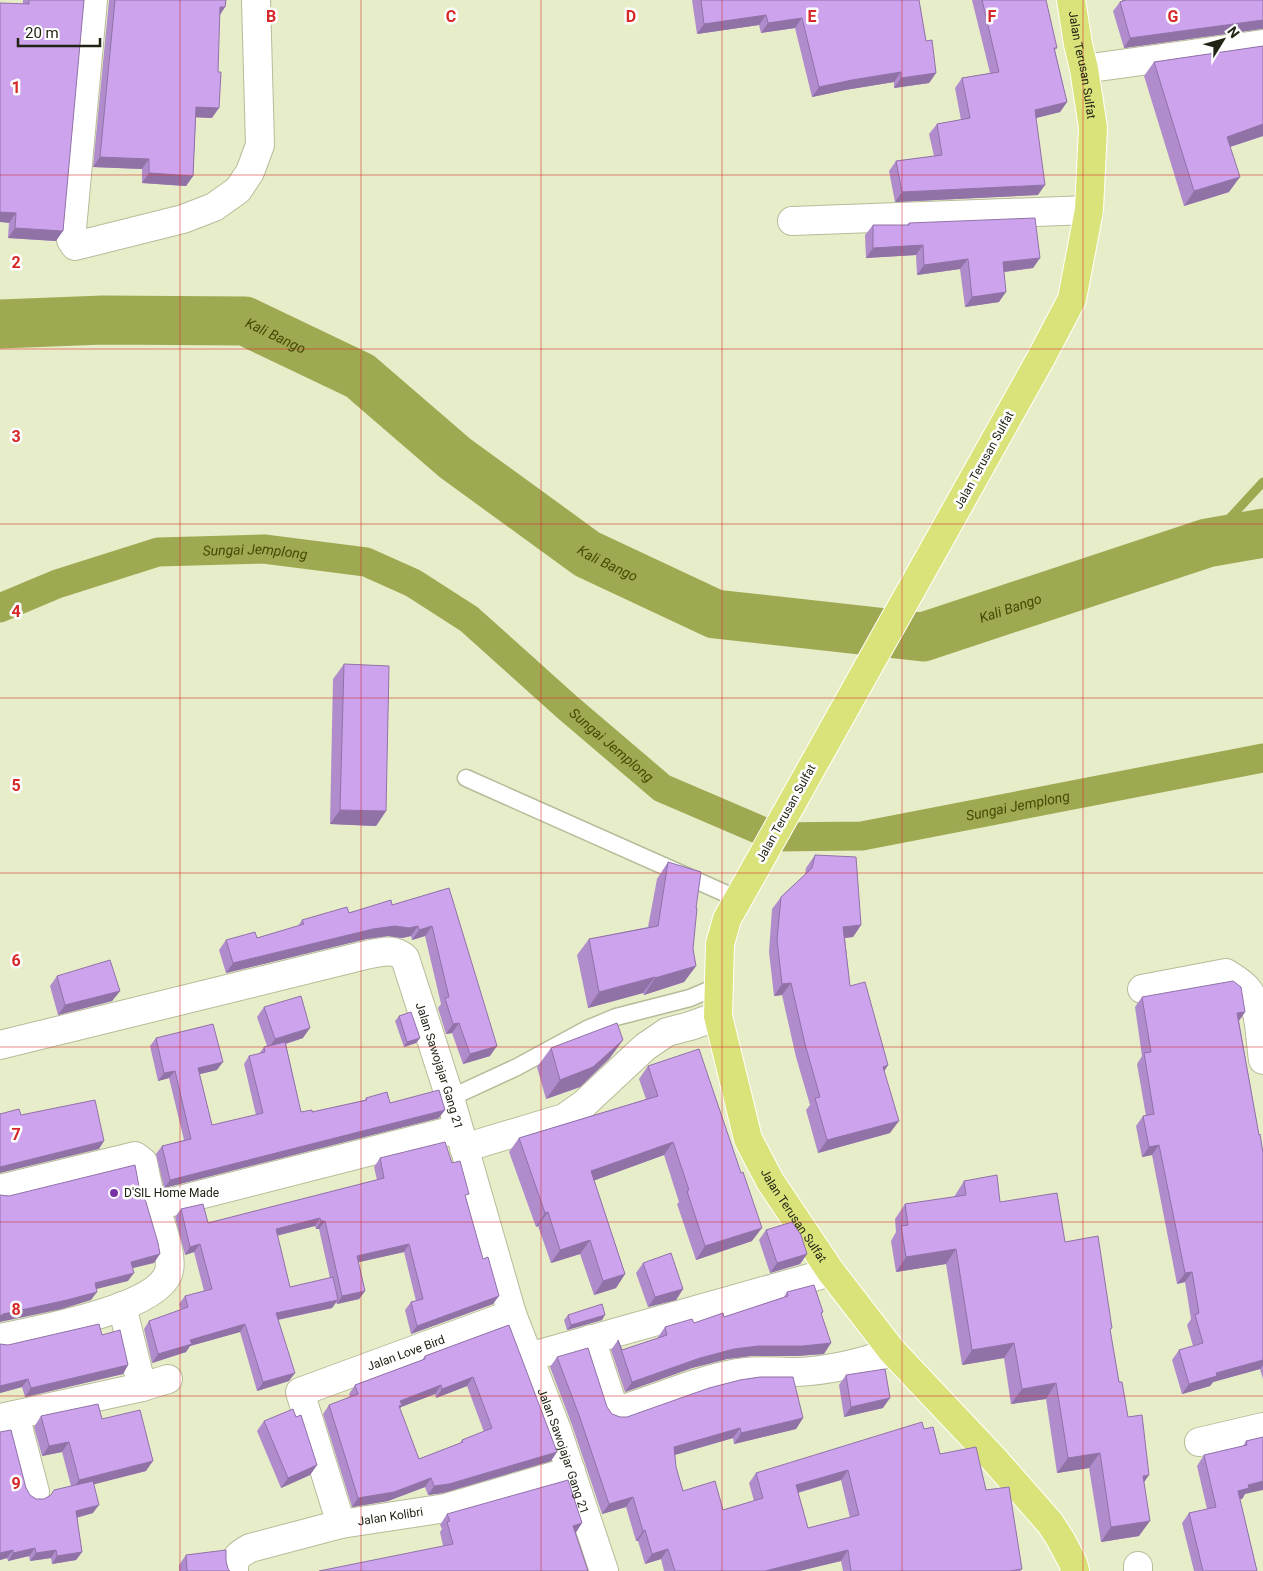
<svg xmlns="http://www.w3.org/2000/svg" width="1263" height="1571" viewBox="0 0 1263 1571" font-family="Roboto,sans-serif">
	<style>
		.lines { fill: none; stroke-linecap: round; stroke-linejoin: round }
		.stream { stroke: #9fa951; stroke-width: 9 }
		.canal { stroke: #9fa951; stroke-width: 29 }
		.river { stroke: #9fa951; stroke-width: 49 }
		.service-casing { stroke: #b6bc99; stroke-width: 19 }
		.minor-casing { stroke: #b6bc99; stroke-width: 30 }
		.primary-casing { stroke: #fff; stroke-width: 30 }
		.service { stroke: #fff; stroke-width: 16 }
		.minor { stroke: #fff; stroke-width: 28 }
		.primary { stroke: #dae37a; stroke-width: 28 }
		.wall { fill: #b08ccd; fill-rule: evenodd }
		.shaded-wall { fill: #9072a7 }
		.building { fill: #cda3ee; stroke: #9072a7; fill-rule: evenodd }
		.grid { fill: none; stroke: #d62828; stroke-width: 1; stroke-opacity: 0.55 }
		.poi-dot { fill: #7932a5; stroke: #fff; stroke-width: 2 }
		.labels { text-anchor: middle; dominant-baseline: central; stroke-width: 5; stroke-linejoin: round; paint-order: stroke }
		.street-label { font-size: 12px; fill: #212315; stroke: #fff }
		.poi-label { font-size: 12px; fill: #212315; stroke: #fff; text-anchor: start }
		.water-label { font-size: 14px; font-style: italic; fill: #454a04; stroke: #fff }
		.grid-label { font-size: 16px; text-anchor: middle; font-weight: bold; fill: #d62828; stroke: #fff; stroke-width: 5; stroke-linejoin: round; paint-order: stroke }
	</style>
	<rect width="100%" height="100%" fill="#e7edc8"/>
	<g class="lines">
		<path class="stream" d="M1207,543l56,-61"/>
		<path class="canal" id="s1" d="M0,608l57,-24 101,-32 106,-3 102,13 47,21 56,36 98,88 95,81 114,49 86,-1 401,-78"/>
		<path class="river" id="s2" d="M0,324l103,-4 142,1 115,55 95,82 132,96 128,60 208,23 284,-94 56,-10"/>
		<defs>
			<g id="service">
				<path d="M466,778l272,121"/>
				<path d="M450,1098l67,-31 70,-38 29,-12 74,-19 28,-12"/>
			</g>
			<g id="minor">
				<path d="M93,0l-22,240 4,6 108,-27 31,-12 24,-17 12,-18 10,-27 -4,-145"/>
				<path d="M1084,69l179,-25"/>
				<path d="M792,221l297,-11"/>
				<path d="M1142,989l84,-16c8,5 17,10 22,17 12,17 12,50 15,70"/>
				<path id="s3" d="M0,1045l370,-91c15,-2 23,-6 35,4l45,140 62,216 45,116 47,141"/>
				<path d="M464,1148l100,-30 20,-14 61,-57 22,-15 23,-6 28,-10"/>
				<path d="M0,1189l135,-33 8,6 7,35 4,6 10,1 294,-75"/>
				<path d="M122,1306l20,81"/>
				<path id="s4" d="M512,1314l-212,78 41,132 105,-16 125,-37"/>
				<path d="M0,1338c37,-8 153,-28 168,-64 7,-17 -9,-54 -14,-71"/>
				<path d="M591,1339l24,73c41,-13 89,-35 131,-40 16,-2 33,0 50,0 30,-1 68,-9 96,-21"/>
				<path d="M529,1357l302,-85"/>
				<path d="M15,1415l20,77"/>
				<path d="M0,1418l142,-31 26,-8"/>
				<path d="M1199,1442l64,-15"/>
				<path d="M1138,1566v5"/>
				<path d="M234,1571c-1,-13 5,-17 16,-23l91,-24"/>
			</g>
			<g id="primary">
				<path id="s5" d="M1071,0l7,44 6,25 9,59 -4,82 -17,89 -31,59 -314,561 -7,25 -2,72 30,123 22,42 61,91 61,79 100,106 58,66 11,17 12,23 2,8"/>
			</g>
		</defs>
		<use href="#service" class="service-casing"/>
		<use href="#minor" class="minor-casing"/>
		<use href="#primary" class="primary-casing"/>
		<use href="#service" class="service"/>
		<use href="#minor" class="minor"/>
		<use href="#primary" class="primary"/>
	</g>
	<g class="wall">
		<path d="M23,0h61l-28,241 -48,-3z"/>
		<path d="M109,0h117l-1,7 -5,8 -8,103 -16,-1 -3,59 -7,10 -44,-3v-14l-49,-2z"/>
		<path d="M692,0h227l7,41 10,32 -7,10 -35,5v-6l-49,8 -33,7 -17,-69 -34,5 -2,-8 -62,9z"/>
		<path d="M972,0h74l11,48 -2,2 12,52 -7,10 -24,6 2,77 -143,7 -6,-31 7,-10 38,-5 -5,-22 8,-10 24,-4 -6,-32 7,-10 28,-5z"/>
		<path d="M1122,0h141l-2,29 -137,19 -11,-37 7,-9 2,-1z"/>
		<path d="M1263,46v90l-33,11 -1,45 -45,14 -40,-130 10,-14z"/>
		<path d="M909,223l131,35 -7,10 -29,4 -5,30 -34,5 -5,-38 -43,6 -1,-20 -50,3 -1,-23 8,-10h34z"/>
		<path d="M344,664l42,147 -10,15 -46,-2 3,-145z"/>
		<path d="M815,855l46,70 -8,12 -8,1 5,48 38,79 -4,6 6,62 -72,20 -12,-43 4,-5 -14,-48 -14,-62 -8,1 -5,-44 3,-43 9,-12 24,-22 1,-7z"/>
		<path d="M668,862l28,46 -3,41 3,17 -12,16 -40,13 -1,-2 -55,15 -11,-53 12,-16 59,-12 9,-48z"/>
		<path d="M449,888l41,168 -27,8 -11,-31 -6,1 -8,-26 3,-4 -16,-68 -13,4 -1,-4 -9,2 -14,-2 -22,3 -140,34 -7,-23 7,-10 31,-2 41,-12 4,-6 90,-15z"/>
		<path d="M57,976l63,15 -8,10 -54,14 -8,-29z"/>
		<path d="M1142,997l103,15 -6,9 20,114 4,18v226l-3,-10 -47,13 -3,4 -28,8 -10,-34 7,-10 14,-4 -6,-21 4,-6 -6,-37 -8,2 -25,-129 -10,2 -6,-31 7,-10h3l-9,-52 5,-8 -7,-49z"/>
		<path d="M264,1007l39,31 -17,6 15,68h11l53,-12 1,-2 24,5 49,15 -275,70 -8,-34 6,-8 22,-6 -15,-62 -11,3 -8,-35 6,-8 61,32 -18,4 13,51 44,-10 -12,-51 5,-8 10,-2 5,-7 3,-1 -10,-29z"/>
		<path d="M399,1016l21,22 -4,5 -12,4 -9,-26z"/>
		<path d="M623,1040l-14,19 -29,28 -34,12 -9,-32 14,-19z"/>
		<path d="M648,1066l104,175 -56,19 -19,-56 2,-2 -15,-47 -70,25 31,94 -9,14 -22,7 -14,-41 -29,9 -13,-37 -2,1 -27,-75 10,-14 127,-39 -7,-20z"/>
		<path d="M380,1158l72,5 14,35 27,106 -82,30 -6,-24 6,-8 5,-1 -12,-49 -46,10 7,29 -6,8 -22,5 -1,-2 -4,6 -54,12 11,61 -32,10 -17,-59 -50,14 -4,6 -34,11 -8,-34 5,-8 32,-11 -2,-6 6,-8 19,-5 -10,-39 -9,3 -10,-38 6,-8 27,14 169,-43 -3,-13zM315,1226l1,3h3l11,49 -40,9 -13,-51z"/>
		<path d="M964,1181l36,21 65,40 45,89 9,51 25,101 -5,53 -38,6 -12,-74 -32,5 -11,-74 -35,5 -7,-46 -42,7 -16,-101 -50,8 -5,-31 5,-9 -1,-13 10,-15 49,-7z"/>
		<path d="M766,1230l41,24 -7,10 -30,9 -11,-33z"/>
		<path d="M643,1263l40,26 -7,11 -28,7 -12,-34z"/>
		<path d="M787,1292l36,20 -2,2 3,40 -28,2h-45l-24,3 -35,9 -67,24 -14,-42 7,-10 4,10 36,-12v-1l7,-10 29,-4 30,-6 60,-20z"/>
		<path d="M568,1315l34,5 -35,10 -3,-10z"/>
		<path d="M509,1325l42,136 -108,32 -15,2 -3,-8 -37,14 -36,6 -29,-93 6,-9 21,-8 -1,-3 6,-9 67,-25 3,-4zM467,1386l17,46 -22,8 -2,3 -41,16 -20,-50 2,-2 34,-13 1,4z"/>
		<path d="M102,1335l26,30 -5,9 -98,23 -3,-10 -22,6v-49l8,1z"/>
		<path d="M557,1357l50,50 5,7 8,3 183,1 -7,11 -62,15 -1,-6 -58,17 1,12 7,24 40,19 31,-9 -5,-18 7,-10 168,-44 16,25 46,36 35,81h-178l-2,-10 -42,10h-135l-3,-12 -16,5 -7,-23h-2l-10,-34 -24,7 -30,-89 -22,-58zM841,1480l9,38 -42,10 -10,-35z"/>
		<path d="M846,1375l37,33 -39,9 -5,-32z"/>
		<path d="M41,1416l61,3 44,52 -53,13v29l-16,5 5,34 -6,8 -24,4 -1,-6 -21,3 -1,-5 -21,5 -1,-3 -7,2v-128l26,56 4,7 6,4h8l27,-13 -9,-34 -20,4 -8,-29z"/>
		<path d="M264,1421l53,44 -7,10 -29,13 -24,-57z"/>
		<path d="M1263,1437l-18,57 -3,5h-2l17,72h-63l-12,-48 7,-10 18,-4 -10,-43 7,-11 39,-9 3,-5z"/>
		<path d="M447,1514l135,9 -7,10 -132,13 -3,-14 2,-3 -2,-4z"/>
		<path d="M186,1555l40,6 2,8 2,2h-51v-6z"/>
	</g>
	<g class="shaded-wall">
		<path d="M220,7h5l-7,10z"/>
		<path d="M766,15l-7,10 -62,9 7,-10z"/>
		<path d="M802,18l-7,10 -34,5 7,-10z"/>
		<path d="M1263,20v9h-2l-137,19 6,-10z"/>
		<path d="M901,72l-7,10 -49,8 -33,7 7,-10 33,-7z"/>
		<path d="M936,73l-7,10 -35,5 7,-10z"/>
		<path d="M1067,102l-7,10 -32,8 7,-10z"/>
		<path d="M196,107l23,1 -7,10 -23,-1z"/>
		<path d="M1263,124v12l-46,15 10,-14z"/>
		<path d="M100,157l49,2 -7,10 -49,-2z"/>
		<path d="M149,173l44,3 -7,10 -44,-3z"/>
		<path d="M1240,177l-11,15 -45,14 10,-15z"/>
		<path d="M1045,185l-7,10 -143,7 7,-10z"/>
		<path d="M0,212l16,1 -7,10 -9,-1z"/>
		<path d="M15,228l48,3 -7,10 -48,-3z"/>
		<path d="M923,245l-7,10 -50,3 7,-10z"/>
		<path d="M1040,258l-7,10 -37,5 7,-11z"/>
		<path d="M968,259l-8,10 -43,6 7,-10z"/>
		<path d="M1006,292l-7,10 -34,5 7,-10z"/>
		<path d="M340,810l46,1 -10,15 -46,-2z"/>
		<path d="M861,925l-8,12 -18,2 8,-12z"/>
		<path d="M395,926h23l-7,10 -9,2 -14,-2 -22,3 -140,34 7,-10 140,-34z"/>
		<path d="M432,926l-7,10 -13,4 7,-10z"/>
		<path d="M696,966l-12,16 -40,13 11,-17z"/>
		<path d="M655,977l-12,16 -55,15 11,-16z"/>
		<path d="M791,983l-9,12 -8,1 8,-12z"/>
		<path d="M120,991l-8,10 -54,14 7,-10z"/>
		<path d="M1245,1012l-7,10 -1,-9z"/>
		<path d="M459,1023l-7,10 -6,1 7,-10z"/>
		<path d="M310,1028l-7,10 -35,11 7,-10z"/>
		<path d="M420,1038l-4,5 -12,4 3,-5z"/>
		<path d="M623,1040l-14,19 -29,28 -34,12 14,-19z"/>
		<path d="M497,1046l-7,10 -27,8 7,-10z"/>
		<path d="M223,1062l-6,8 -25,6 6,-8z"/>
		<path d="M888,1065l-8,13 3,-11z"/>
		<path d="M175,1071l-6,7 -11,3 6,-8z"/>
		<path d="M445,1110l-6,8 -275,70 6,-8z"/>
		<path d="M899,1121l-9,12 -72,20 9,-13z"/>
		<path d="M104,1141l-5,8 -99,24v-6l2,-1z"/>
		<path d="M673,1142l-9,13 -82,30 9,-14z"/>
		<path d="M1159,1145l-7,10 -10,2 7,-10z"/>
		<path d="M548,1212l-10,14 -2,1 9,-14z"/>
		<path d="M320,1218l-5,8 -45,11 6,-8z"/>
		<path d="M321,1221h4l-6,8h-3z"/>
		<path d="M762,1228l-10,13 -56,19 9,-14z"/>
		<path d="M590,1240l-10,14 -29,9 9,-13z"/>
		<path d="M200,1244l-6,8 -9,3 5,-8z"/>
		<path d="M409,1244l-5,8 -53,12 6,-8z"/>
		<path d="M956,1249l-10,15 -50,8 10,-15z"/>
		<path d="M160,1254l-6,9 -29,7 6,-8z"/>
		<path d="M807,1254l-7,10 -30,9 7,-10z"/>
		<path d="M1192,1272l-7,10 -8,2 8,-11z"/>
		<path d="M134,1273l-6,8 -39,10 6,-8z"/>
		<path d="M625,1274l-9,14 -22,7 9,-14z"/>
		<path d="M683,1289l-7,11 -28,7 7,-10z"/>
		<path d="M365,1291l-6,8 -22,5 5,-8z"/>
		<path d="M97,1292l-6,8 -29,9 -62,13v-6l3,-2z"/>
		<path d="M499,1296l-6,8 -82,30 6,-8z"/>
		<path d="M338,1300l-6,8 -61,13 5,-8z"/>
		<path d="M605,1315l-3,5 -35,10 4,-5z"/>
		<path d="M245,1324l-5,8 -50,14 -4,6 -34,11 6,-9 32,-14z"/>
		<path d="M831,1343l-7,11 -28,2h-45l-24,3 -35,9 -67,24 7,-10 68,-24 34,-9 24,-3z"/>
		<path d="M1014,1343l-10,15 -42,7 10,-15z"/>
		<path d="M1263,1360v5l-3,4 -47,13 -3,4 -28,8 7,-10 27,-11z"/>
		<path d="M128,1365l-5,9 -98,23 6,-9z"/>
		<path d="M295,1373l-6,8 -32,10 6,-9z"/>
		<path d="M473,1377l-6,9 -31,12 6,-9z"/>
		<path d="M28,1379l-6,8 -22,6v-7z"/>
		<path d="M1056,1383l-10,16 -35,5 11,-15z"/>
		<path d="M441,1385l-6,9 -34,13 -5,7 4,-13z"/>
		<path d="M890,1398l-7,10 -39,9 7,-10z"/>
		<path d="M803,1418l-7,11 -62,15 7,-11z"/>
		<path d="M740,1428l-7,10 -66,19 7,-10z"/>
		<path d="M69,1442l-7,10 -20,4 7,-10z"/>
		<path d="M557,1452l-6,9 -108,32 -15,2 6,-9z"/>
		<path d="M1100,1453l-11,15 -32,5 11,-15z"/>
		<path d="M153,1461l-7,10 -74,19 7,-10z"/>
		<path d="M317,1465l-7,10 -29,13 7,-10z"/>
		<path d="M848,1470l-7,10 -53,15 8,-10z"/>
		<path d="M1149,1475l-10,15 4,-14z"/>
		<path d="M431,1478l-6,9 -37,14 -36,6 6,-9z"/>
		<path d="M1263,1481v9l-18,4 -3,5 -11,2 7,-10 10,-6z"/>
		<path d="M633,1497l-7,10 -24,7 7,-10z"/>
		<path d="M99,1505l-6,8 -23,6 6,-8z"/>
		<path d="M1150,1521l-11,15 -38,6 10,-15z"/>
		<path d="M582,1523l-7,11 -2,-8z"/>
		<path d="M645,1530l-7,11h-2l7,-10z"/>
		<path d="M35,1548l-6,8 -21,5 5,-8z"/>
		<path d="M668,1549l-7,10 -16,5 7,-10z"/>
		<path d="M13,1550l-6,8 -7,2v-7z"/>
		<path d="M56,1550l-5,8 -21,3 6,-8z"/>
		<path d="M848,1550l-7,11 -42,10h-34z"/>
		<path d="M82,1552l-6,8 -24,4 5,-8z"/>
	</g>
	<g class="building">
		<path d="M29,0h55l-21,231 -48,-3 1,-15 -16,-1v-209l29,1z"/>
		<path d="M115,0h111l-1,7h-5l-2,65h3l-2,36 -23,-1 -3,69 -44,-3v-14l-49,-2z"/>
		<path d="M701,0h218l7,41 6,-1 4,33 -35,5v-6l-49,8 -33,7 -17,-69 -34,5 -2,-8 -62,9z"/>
		<path d="M982,0h64l11,48h-3l13,54 -32,8 10,75 -143,7 -6,-31 46,-6 -5,-31 33,-6 -8,-40 37,-6z"/>
		<path d="M1126,0h137v20l-133,18 -10,-36z"/>
		<path d="M1263,46v78l-36,13 13,40 -46,14 -40,-129z"/>
		<path d="M1035,218l5,40 -37,4 3,30 -34,5 -4,-38 -44,6 -1,-20 -50,3v-23h36v-2z"/>
		<path d="M344,664l45,2 -3,145 -46,-1z"/>
		<path d="M815,855l41,2 5,68 -18,2 7,59 15,-4 23,83 -5,2 16,54 -72,19 -12,-42 5,-1 -15,-53 -14,-61 -9,1 -5,-44 4,-43 31,-29z"/>
		<path d="M668,862l33,10 -5,36h1l-4,41 3,17 -41,12v-1l-56,15 -10,-53 69,-13z"/>
		<path d="M449,888l48,158 -27,8 -11,-31 -6,1 -8,-26 4,-1 -17,-71 -13,4 -1,-4 -9,2 -14,-2 -22,3 -140,34 -7,-23 29,-8 2,6 47,-14 -2,-4 45,-13 2,6 42,-13 1,5z"/>
		<path d="M110,960l10,31 -55,14 -8,-29z"/>
		<path d="M1233,981l8,6 4,25 -8,1 22,122 1,-1 3,19v207l-47,13 1,3 -28,8 -10,-34 24,-7 -8,-28 4,-2 -7,-41 -7,1 -26,-128 -10,2 -6,-31 11,-2 -10,-61 7,-1 -9,-55z"/>
		<path d="M301,996l9,32 -35,11 -11,-32z"/>
		<path d="M411,1012l9,26 -13,4 -8,-26z"/>
		<path d="M617,1023l6,17 -30,27 -33,13 -9,-32z"/>
		<path d="M213,1024l10,38 -25,6 14,57 51,-12 -14,-57 16,-4 -1,-5 21,-5 16,70 11,-2v2l55,-12 -1,-2 21,-6 3,11 49,-13 6,20 -275,70 -8,-34 29,-7 -16,-68 -11,2 -8,-35z"/>
		<path d="M699,1049l42,124 2,-1 19,56 -57,18 -18,-55 2,-1 -16,-48 -82,29 34,103 -22,7 -13,-41 -30,10 -12,-38 -3,1 -26,-75 139,-42 -10,-30z"/>
		<path d="M95,1100l9,41 -104,26v-53l19,-5 2,6z"/>
		<path d="M445,1142l7,21 8,-2 9,33 -4,1 18,64 5,-2 11,39 -82,30 -6,-24 12,-3 -14,-55 -52,12 8,35 -23,5 -17,-75h-4l-1,-3 -44,11 14,58 43,-10 5,23 -62,13 19,60 -32,9 -18,-58 -55,16 2,4 -34,10 -9,-33 39,-14 -3,-11 27,-7 -12,-45 -10,3 -9,-38 22,-5 5,19 176,-45 -4,-20z"/>
		<path d="M135,1165l5,27 6,10 12,41 2,11 -29,8 3,11 -39,10 2,9 -30,8 -64,14 -3,2v-121l9,1z"/>
		<path d="M997,1175l3,27 57,-9 8,49 33,-6 14,92 -2,1 9,53h3l6,35 14,-2 7,60 -6,1 7,45 -39,6 -11,-74 -32,5 -12,-75 -34,6 -8,-46 -42,7 -16,-101 -50,8 -5,-31 7,-1 -3,-21 61,-9 -2,-14z"/>
		<path d="M792,1222l9,13 6,19 -30,9 -11,-33z"/>
		<path d="M671,1253l12,36 -28,8 -12,-34z"/>
		<path d="M814,1285l9,27 -2,1 10,30 -28,3h-45l-24,3 -34,9 -68,24 -14,-42 4,10 45,-15 -2,-8 27,-8 2,4 29,-10 1,4 64,-21 -1,-4z"/>
		<path d="M602,1304l3,11 -34,10 -3,-10z"/>
		<path d="M99,1324l3,11 18,-5 8,35 -97,23 -3,-9 -28,7v-42l8,1z"/>
		<path d="M509,1325l48,127 -108,32 -15,2 -3,-8 -37,14 -36,6 -29,-93 29,-11 -3,-9 70,-26v-3zM473,1377l19,51 -30,12 1,2 -44,17 -20,-53 3,-1 -2,-4 41,-16 1,4z"/>
		<path d="M588,1348l19,59 5,7 8,3h7l82,-29 31,-8 20,-3h33l10,41 -62,15 -1,-5 -66,19 2,20 7,24 32,-10 8,29 40,-12 -7,-25 166,-51 2,7 9,-2 7,27 36,-7 10,43 23,-3 13,82 -12,2h-159l-3,-21 -83,21h-90l-7,-22 -16,5 -7,-24 -2,1 -10,-34 -24,7 -30,-89 -22,-58zM848,1470l11,45 -51,13 -12,-43z"/>
		<path d="M885,1369l5,29 -39,9 -5,-32z"/>
		<path d="M98,1404l4,15 38,-9 13,51 -74,19 -10,-38 -20,4 -8,-30z"/>
		<path d="M293,1409l3,8 5,-2 16,50 -29,13 -24,-57z"/>
		<path d="M11,1430l15,58 4,7 6,4h8l7,-4 3,-5 39,-9 6,24 -23,6 6,41 -25,4 -1,-6 -20,3 -1,-5 -22,5v-3l-13,3v-121z"/>
		<path d="M1263,1437v44l-15,4 1,3 -11,3 19,80h-54l-14,-58 27,-6 -12,-52 43,-10 -1,-4z"/>
		<path d="M568,1480l14,43 -9,3 15,45h-269l134,-27 -6,-22 3,-1 -3,-7z"/>
		<path d="M226,1550v11l2,8 2,2h-43l-1,-16z"/>
	</g>
	<path class="grid" d="M180,0v1571M361,0v1571M541,0v1571M722,0v1571M902,0v1571M1083,0v1571M0,175h1263M0,349h1263M0,524h1263M0,698h1263M0,873h1263M0,1047h1263M0,1222h1263M0,1396h1263"/>
	<circle class="poi-dot" cx="114" cy="1193" r="5"/>
	<g class="labels">
		<g class="street-label">
			<text stroke="none"><textPath href="#s5" startOffset="66">Jalan Terusan Sulfat</textPath></text>
			<text transform="translate(984 460) rotate(-61)">Jalan Terusan Sulfat</text>
			<text transform="translate(786 813) rotate(-61)">Jalan Terusan Sulfat</text>
			<text stroke="none"><textPath href="#s3" startOffset="531">Jalan Sawojajar Gang 21</textPath></text>
			<text stroke="none"><textPath href="#s5" startOffset="1326">Jalan Terusan Sulfat</textPath></text>
			<text transform="translate(406 1353) rotate(-20)">Jalan Love Bird</text>
			<text stroke="none"><textPath href="#s3" startOffset="936">Jalan Sawojajar Gang 21</textPath></text>
			<text stroke="none"><textPath href="#s4" startOffset="414">Jalan Kolibri</textPath></text>
		</g>
		<g class="poi-label">
			<text x="124" y="1193">D'SIL Home Made</text>
		</g>
		<g class="water-label">
			<text stroke="none"><textPath href="#s2" startOffset="279">Kali Bango</textPath></text>
			<text stroke="none"><textPath href="#s1" startOffset="265">Sungai Jemplong</textPath></text>
			<text stroke="none"><textPath href="#s2" startOffset="684">Kali Bango</textPath></text>
			<text stroke="none"><textPath href="#s2" startOffset="1104">Kali Bango</textPath></text>
			<text stroke="none"><textPath href="#s1" startOffset="685">Sungai Jemplong</textPath></text>
			<text stroke="none"><textPath href="#s1" startOffset="1120">Sungai Jemplong</textPath></text>
		</g>
	</g>
	<g class="grid-label">
		<text x="271" y="22">B</text>
		<text x="451" y="22">C</text>
		<text x="631" y="22">D</text>
		<text x="812" y="22">E</text>
		<text x="992" y="22">F</text>
		<text x="1173" y="22">G</text>
		<text x="16" y="93">1</text>
		<text x="16" y="268">2</text>
		<text x="16" y="442">3</text>
		<text x="16" y="617">4</text>
		<text x="16" y="791">5</text>
		<text x="16" y="966">6</text>
		<text x="16" y="1140">7</text>
		<text x="16" y="1315">8</text>
		<text x="16" y="1489">9</text>
	</g>
	<g transform="translate(1223 40) rotate(53)" stroke="#ffffff" stroke-width="4" paint-order="stroke">
	<path d="M0-4L9 19L0 12L-9 19Z" fill="#212315"/>
	<text y="-8" font-size="14" font-weight="bold" text-anchor="middle" fill="#212315">N</text>
	</g>
	<path d="M18 38v8h82v-8" fill="none" stroke="#212315" stroke-width="2.5"/>
	<text x="25" y="38" font-size="15" fill="#212315" stroke="#ffffff" stroke-width="4" paint-order="stroke">20 m</text>
</svg>
